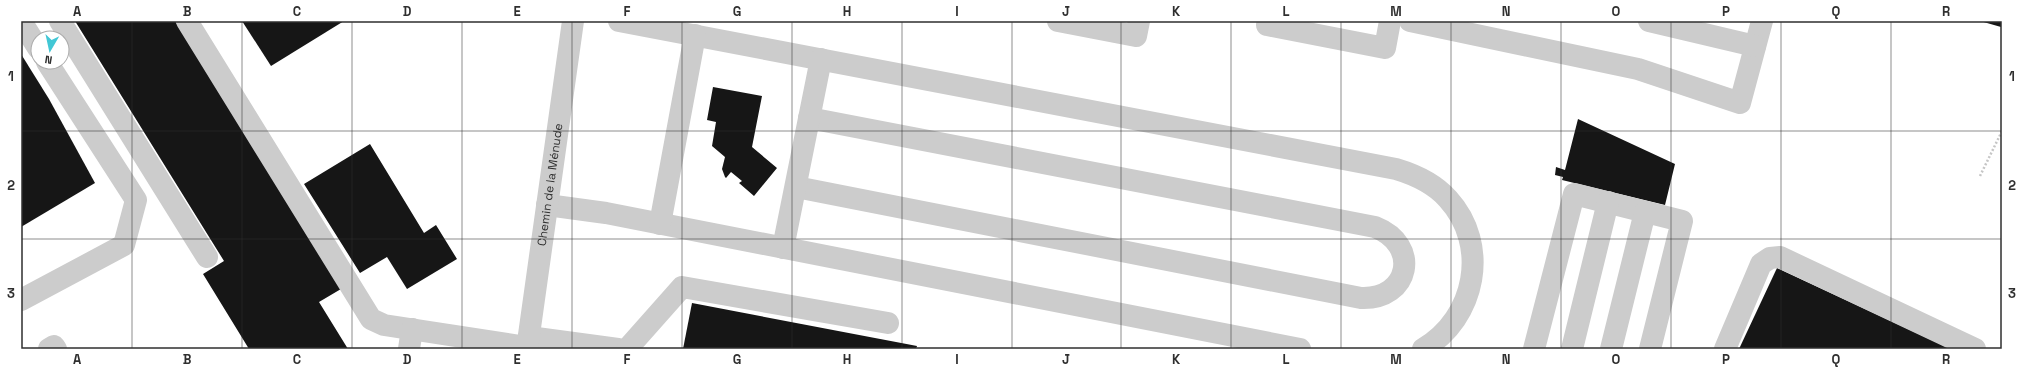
<svg xmlns="http://www.w3.org/2000/svg" width="2023" height="370" viewBox="0 0 2023 370" font-family="'Space Grotesk',sans-serif">
	<style>
		.building { fill: #161616 }
		.lines { fill: none; stroke-linecap: round; stroke-linejoin: round }
		.path { stroke: #c6c6c6; stroke-width: 2.5; stroke-dasharray: 2 2; stroke-linecap: butt }
		.minor { stroke: #ccc; stroke-width: 22 }
		.grid { fill: none; stroke: #2f2f2f; stroke-width: 1; stroke-opacity: 0.55 }
		.labels { text-anchor: middle; dominant-baseline: central; stroke-width: 4; stroke-linejoin: round; paint-order: stroke }
		.street-label { font-size: 12px; fill: #2f2f2f; stroke: #fff }
		.neatline { fill: none; stroke: #2f2f2f; stroke-width: 1.5 }
		.grid-label { font-size: 13px; text-anchor: middle; font-weight: bold; fill: #2f2f2f }
	</style>
	<rect width="100%" height="100%" fill="#fff"/>
	<g class="building">
		<path d="M75,21h100l166,268 -22,13 29,47h-99l-46,-75 21,-13z"/>
		<path d="M242,21h102l-73,45z"/>
		<path d="M1980,21h22v3l-1,3z"/>
		<path d="M21,54l28,45 46,84 -74,44z"/>
		<path d="M713,87l49,9 -10,51 25,21 -23,28 -15,-13 3,-2 -11,-9 -5,6 -1,-1 -3,-8 3,-12 -13,-11 4,-24 -9,-2z"/>
		<path d="M1578,119l97,45 -10,41 -103,-25 1,-3 -8,-2 1,-8 9,3z"/>
		<path d="M370,144l54,89 12,-8 21,34 -50,30 -20,-32 -27,16 -56,-89z"/>
		<path d="M1777,268l174,81h-212z"/>
		<path d="M692,303l225,43 -1,3h-233z"/>
	</g>
	<g class="lines">
		<path class="path" d="M1980,176l22,-45"/>
		<g class="minor">
			<path d="M21,21l17,27"/>
			<path d="M60,21l147,236"/>
			<path d="M187,21l184,298 13,6 143,22"/>
			<path d="M619,21l777,148c20,6 38,14 52,30 42,46 28,119 -25,150"/>
			<path d="M1058,21l78,15 3,-15"/>
			<path d="M1268,21l-1,4 118,23 5,-27"/>
			<path d="M1410,21l228,48 102,34 22,-82"/>
			<path d="M1649,21l106,25"/>
			<path d="M796,187l565,111c49,2 60,-53 14,-71l-566,-109"/>
			<path d="M547,205l59,8 694,136"/>
			<path d="M660,224l35,-189"/>
			<path d="M783,248l38,-189"/>
			<path d="M21,300l103,-55 12,-45 -89,-138"/>
			<path d="M529,337l89,12"/>
			<path d="M49,349l5,-3 2,3"/>
			<path d="M409,349l3,-20"/>
			<path id="s1" d="M527,349l46,-328"/>
			<path d="M627,349l55,-62 206,36"/>
			<path d="M1534,349l40,-155 108,27 -32,128"/>
			<path d="M1572,349l36,-147"/>
			<path d="M1611,349l34,-137"/>
			<path d="M1725,349l36,-85 9,-6 10,-1 195,92"/>
		</g>
	</g>
	<path class="grid" d="M132,21v328M242,21v328M352,21v328M462,21v328M572,21v328M682,21v328M792,21v328M902,21v328M1012,21v328M1121,21v328M1231,21v328M1341,21v328M1451,21v328M1561,21v328M1671,21v328M1781,21v328M1891,21v328M21,131h1981M21,239h1981"/>
	<g class="labels">
		<g class="street-label">
			<text stroke="none"><textPath href="#s1" startOffset="166">Chemin de la Ménude</textPath></text>
		</g>
	</g>
	<rect width="2023" height="370" fill="none" stroke="#ffffff" stroke-width="44"/>
	<g transform="translate(50 50) rotate(189)"><circle r="19" fill="#ffffff" stroke="#acacac"/>
	<path d="M0-3L7 15L0 10L-7 15Z" fill="#42c7d5"/>
	<text y="-6" font-size="11" font-weight="bold" text-anchor="middle" fill="#2f2f2f">N</text>
	</g>
	<rect x="22" y="22" width="1979" height="326" class="neatline"/>
	<g class="grid-label">
		<text x="77" y="16">A</text>
		<text x="187" y="16">B</text>
		<text x="297" y="16">C</text>
		<text x="407" y="16">D</text>
		<text x="517" y="16">E</text>
		<text x="627" y="16">F</text>
		<text x="737" y="16">G</text>
		<text x="847" y="16">H</text>
		<text x="957" y="16">I</text>
		<text x="1066" y="16">J</text>
		<text x="1176" y="16">K</text>
		<text x="1286" y="16">L</text>
		<text x="1396" y="16">M</text>
		<text x="1506" y="16">N</text>
		<text x="1616" y="16">O</text>
		<text x="1726" y="16">P</text>
		<text x="1836" y="16">Q</text>
		<text x="1946" y="16">R</text>
		<text x="11" y="81">1</text>
		<text x="2012" y="81">1</text>
		<text x="11" y="190">2</text>
		<text x="2012" y="190">2</text>
		<text x="11" y="298">3</text>
		<text x="2012" y="298">3</text>
		<text x="77" y="364">A</text>
		<text x="187" y="364">B</text>
		<text x="297" y="364">C</text>
		<text x="407" y="364">D</text>
		<text x="517" y="364">E</text>
		<text x="627" y="364">F</text>
		<text x="737" y="364">G</text>
		<text x="847" y="364">H</text>
		<text x="957" y="364">I</text>
		<text x="1066" y="364">J</text>
		<text x="1176" y="364">K</text>
		<text x="1286" y="364">L</text>
		<text x="1396" y="364">M</text>
		<text x="1506" y="364">N</text>
		<text x="1616" y="364">O</text>
		<text x="1726" y="364">P</text>
		<text x="1836" y="364">Q</text>
		<text x="1946" y="364">R</text>
	</g>
</svg>
